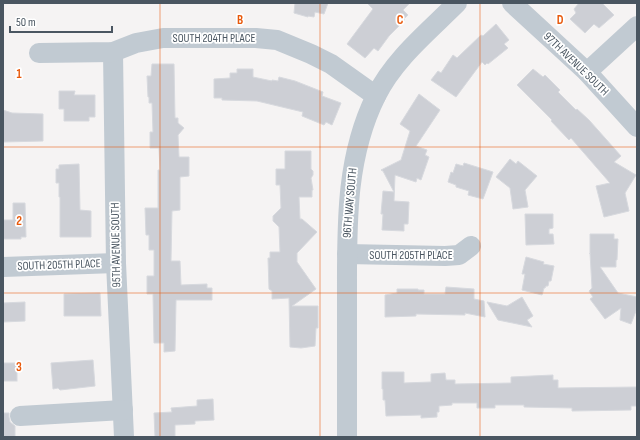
<svg xmlns="http://www.w3.org/2000/svg" width="640" height="440" viewBox="0 0 640 440" font-family="'Sofia Sans Condensed',sans-serif">
	<style>
		.building { fill: #cdcfd5; stroke: #d7d9de }
		.lines { fill: none; stroke-linecap: round; stroke-linejoin: round }
		.minor { stroke: #c1cad2; stroke-width: 20 }
		.grid { fill: none; stroke: #e8590c; stroke-width: 1; stroke-opacity: 0.55 }
		.labels { text-anchor: middle; dominant-baseline: central; stroke-width: 3.5; stroke-linejoin: round; paint-order: stroke }
		.street-label { font-size: 12px; fill: #4a5661; stroke: #fff }
		.grid-label { font-size: 13px; text-anchor: middle; font-weight: bold; fill: #e8590c; stroke: #fff; stroke-width: 3.5; stroke-linejoin: round; paint-order: stroke }
	</style>
	<rect width="100%" height="100%" fill="#f5f3f3"/>
	<g class="building">
		<path d="M295,3h33l-4,11 -9,-2 -1,5 -6,-1v1l-14,-4z"/>
		<path d="M367,3h43l-7,7 5,5 -4,4 1,1 -16,16 -11,15 -4,-3 -9,10 -18,-14 26,-35z"/>
		<path d="M579,3h23l12,12 -15,13 -5,-4 -9,9 -15,-14 6,-6 -2,-4z"/>
		<path d="M496,24l13,16 -5,4 4,4 -20,16 -1,-1 -2,2 -3,-3 -26,35 -25,-17 7,-9 3,2 12,-18 4,3 24,-23 2,1z"/>
		<path d="M152,64h22l1,54h3v5l6,5 -6,7 1,22h10v19l-9,1v33l-8,1 -1,50h9l1,24 26,-1v4h5v12h-36l-1,51 -11,1v-9h-10l-1,-49h-6v-18h7v-26h-5v-15h-3l-1,-27h13v-38h2l-1,-22h-9v-16h3l-1,-29h-3v-6h-1l-1,-21h4z"/>
		<path d="M237,69h16v8l19,4v-1l6,1 1,-4 16,4 28,11 -1,4 19,7 -9,22 -6,-3 -2,3 -22,-9 1,-4 -46,-11 -35,-1v-2h-8v-19l16,-1v-5h7z"/>
		<path d="M533,69l10,8 2,-2 15,15 -2,2 18,18 1,-1 12,11 32,36 -7,6 22,13 -11,18 4,18 -25,6 -8,-31 14,-3 -39,-45 -2,2 -18,-19 1,-1 -35,-35z"/>
		<path d="M59,91h16l-1,4h21v22h-6v4h-25v-12h-5z"/>
		<path d="M419,94l21,16 -24,36 11,4 -2,5 4,2 -8,23 -4,-2 -1,4 -21,-7 -1,26 15,1 -1,22h-4v7l-22,-1 1,-16h-2l2,-23 11,1 -11,-21 -2,-1 20,-10 9,-29 -10,-7z"/>
		<path d="M3,110l9,3 31,1v27l-40,1z"/>
		<path d="M285,151h26v18l2,2v4l-2,3 2,12h-1v7h-13l1,22h2l15,13 -20,21v9l19,27 -24,17h26v22h-2l-1,18 -14,2 -11,-1 -1,-49 -17,1v-8l-3,-2 -1,-31h2v-6h10l-1,-25 -6,-6v-5l8,-8 -1,-23h-4v-16h9z"/>
		<path d="M510,159l6,5 2,-3 19,15 -12,14 3,17 -15,2 -3,-21 -14,-11z"/>
		<path d="M464,163l29,9 -10,27 -15,-4 1,-4 -13,-4v-2l-8,-3 3,-10 2,1 3,-9 7,2z"/>
		<path d="M79,164l1,46 11,1v26h-31v-40h-1v-14h-3v-14h3v-4z"/>
		<path d="M13,203h12l1,34h-5v2h-18v-19h10z"/>
		<path d="M525,214h28v14l-4,1v5h4l1,10 -28,1z"/>
		<path d="M590,234h24v5h4l-1,21h-1v7h-16l18,26 19,4 -1,14 -5,13 -11,-4 1,-12 -16,11 -15,-20 3,-2 -4,-6 3,-3 -2,-35v1z"/>
		<path d="M526,257l18,5 -1,2 11,2 -3,15h-2l-1,5h-2l-1,2h-1l-2,7 -20,-5 3,-16h-3z"/>
		<path d="M446,287l28,2v10l10,2 1,16 -20,-4v2l-49,-1v2l-31,1v-22l12,-2v-4h21v1h6v4h21z"/>
		<path d="M100,293l1,23h-37v-22z"/>
		<path d="M522,297l11,19 -6,4 5,7 -34,-7 -11,-18 20,4z"/>
		<path d="M25,302v19l-22,1v-19z"/>
		<path d="M93,360l2,26 -35,4 -2,-2 -5,1 -2,-26z"/>
		<rect x="3" y="363" width="14" height="18"/>
		<path d="M382,372h22v11l27,-1v-8l14,-1 1,7h9v4l56,-1v-6l42,-2v5h5v8l79,-1v19h-6v4l-59,1v-3l-48,-1v-2h-29v3h-18v-5h-25v2l-13,1v6h-2v5l-16,1v-3l-35,1 -1,-16h-2v-11h-1z"/>
		<path d="M213,399l1,21 -19,1v3l-20,1v12h-20l-1,-24 18,-1 -1,-4 26,-2v-6z"/>
		<path d="M3,413h6v4l1,5 5,4v11h-12z"/>
	</g>
	<g class="lines">
		<g class="minor">
			<path d="M512,3l75,69 50,55"/>
			<path d="M113,52l3,211 8,174"/>
			<path d="M39,53l74,-1 23,-9 27,-5h93l21,2 34,14 20,10 45,32"/>
			<path d="M587,72l50,-46"/>
			<path d="M347,254l98,2 14,-1 12,-9"/>
			<path d="M3,267l113,-4"/>
			<path d="M20,416l103,-6"/>
			<path d="M347,437c0,-47 0,-95 0,-142 0,-68 -2,-137 29,-199 18,-37 53,-65 81,-93"/>
		</g>
	</g>
	<path class="grid" d="M160,3v434M320,3v434M480,3v434M3,147h634M3,293h634"/>
	<g class="labels">
		<g class="street-label">
			<text x="214" y="38">SOUTH 204TH PLACE</text>
			<text transform="translate(576 64) rotate(44)">97TH AVENUE SOUTH</text>
			<text transform="translate(350 203) rotate(-85)">96TH WAY SOUTH</text>
			<text transform="translate(116 245) rotate(-91)">95TH AVENUE SOUTH</text>
			<text x="411" y="255">SOUTH 205TH PLACE</text>
			<text transform="translate(59 265) rotate(-2)">SOUTH 205TH PLACE</text>
		</g>
	</g>
	<g class="grid-label">
		<text x="240" y="24">B</text>
		<text x="400" y="24">C</text>
		<text x="560" y="24">D</text>
		<text x="19" y="78">1</text>
		<text x="19" y="225">2</text>
		<text x="19" y="371">3</text>
	</g>
	<rect width="640" height="440" fill="none" stroke="#4a5661" stroke-width="8"/>
	<path d="M10 26v6h102v-6" fill="none" stroke="#4a5661" stroke-width="2"/>
	<text x="16" y="26" font-size="12" fill="#4a5661" stroke="#ffffff" stroke-width="3" paint-order="stroke">50 m</text>
</svg>
